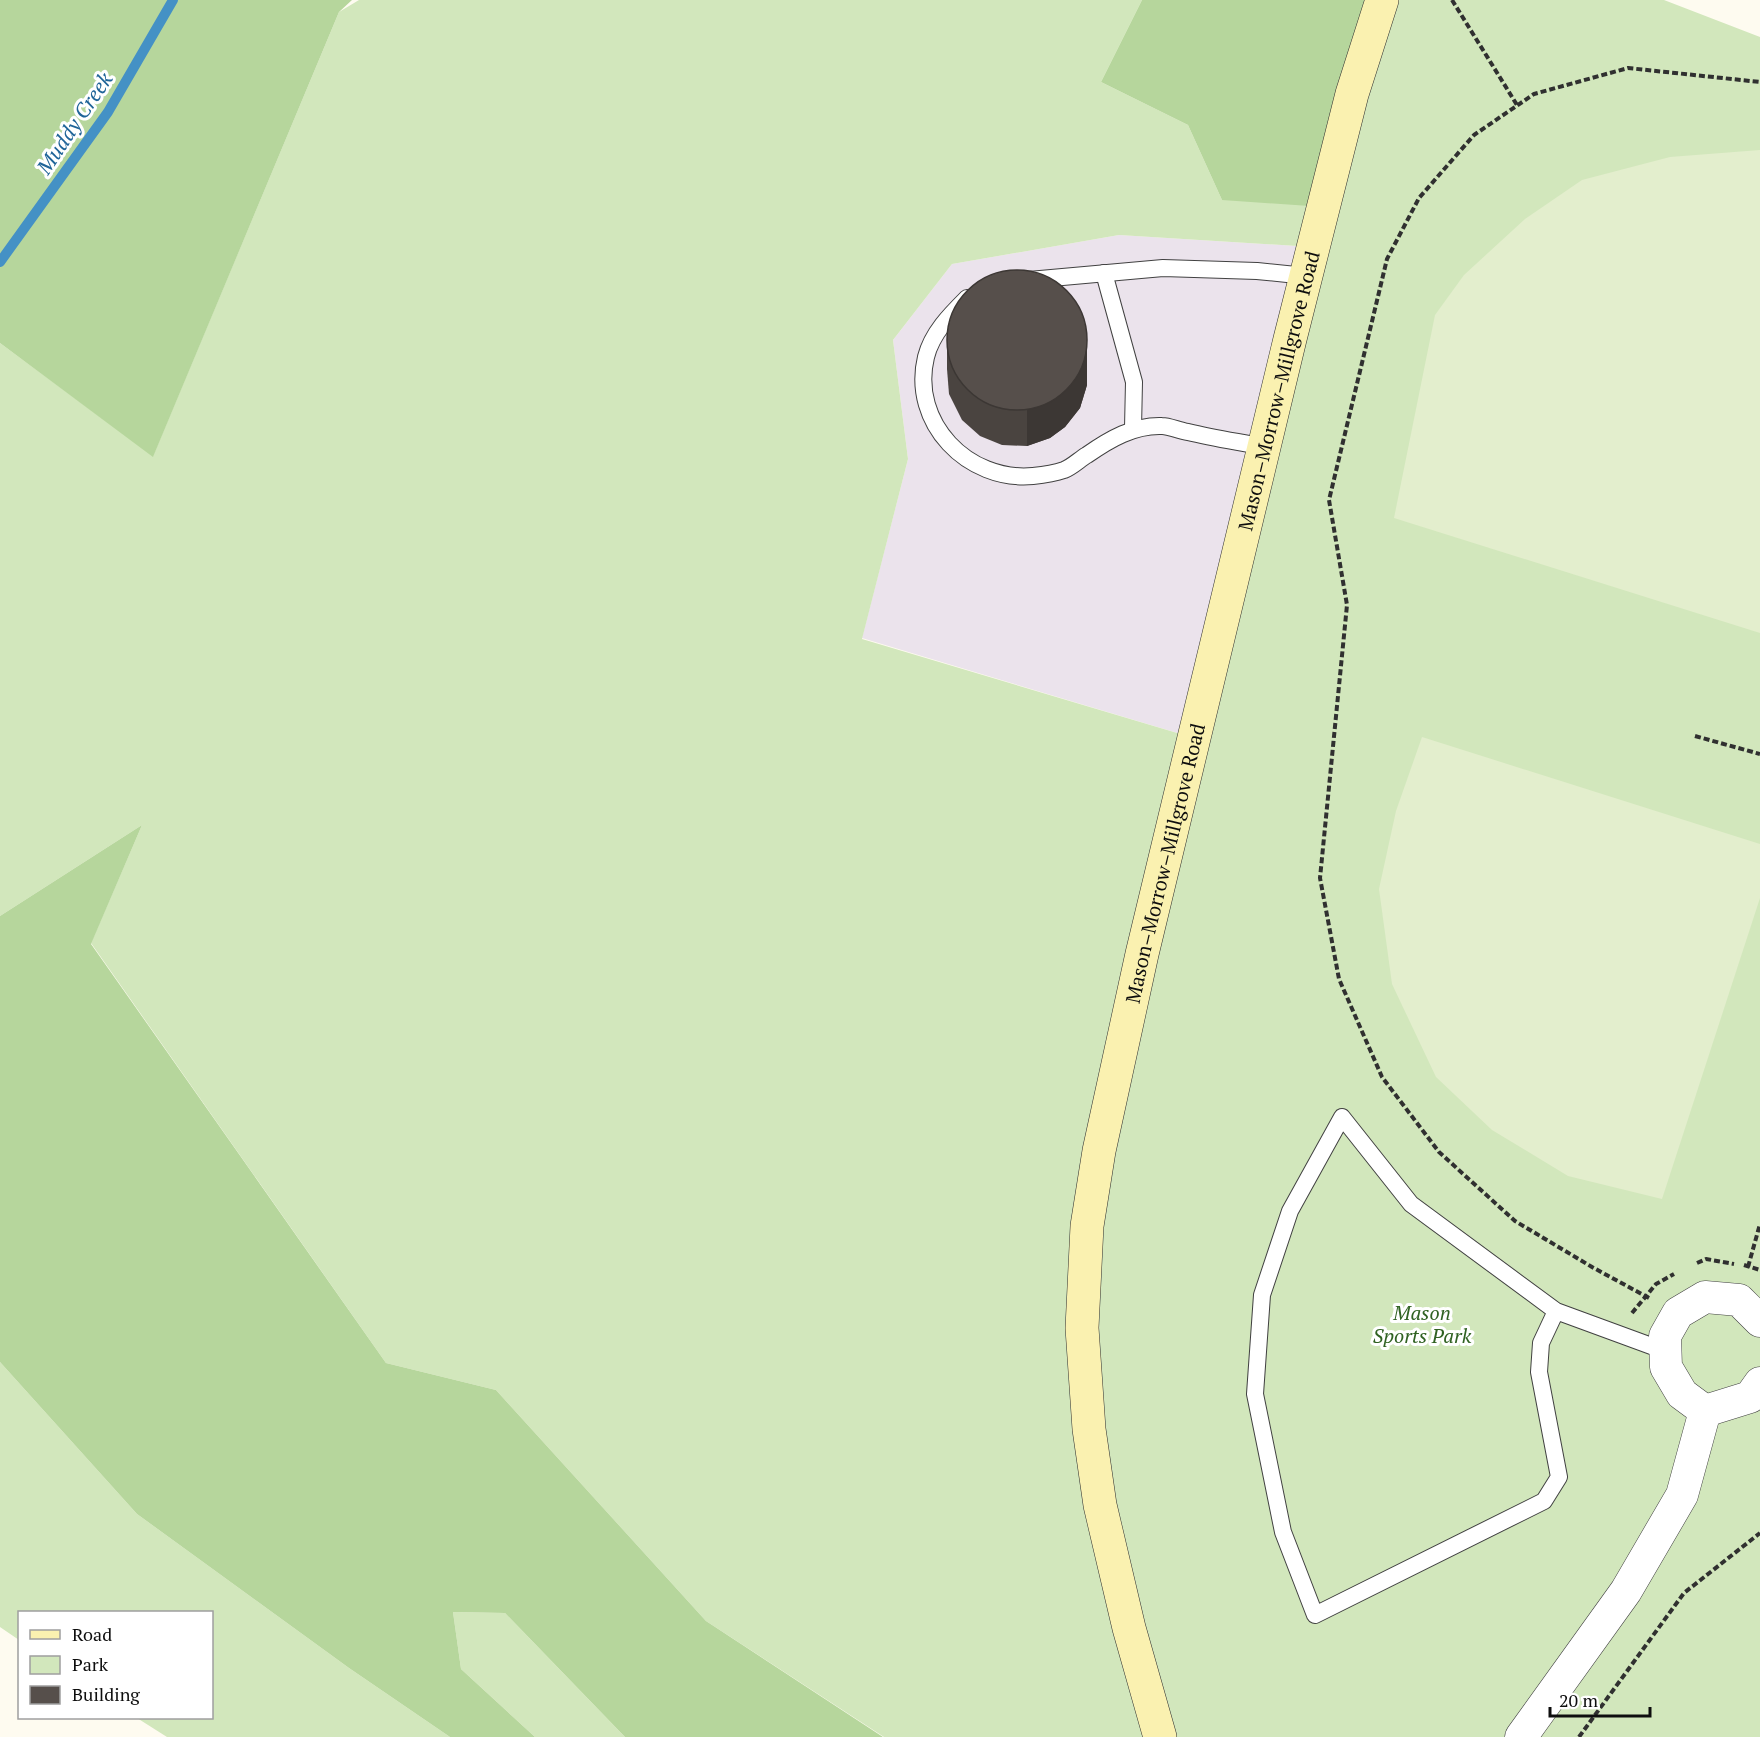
<svg xmlns="http://www.w3.org/2000/svg" width="1760" height="1737" viewBox="0 0 1760 1737" font-family="'PT Serif',serif">
	<style>
		.industrial { fill: #ebe3ec }
		.green { fill: #d2e7bc; fill-rule: evenodd }
		.forest { fill: #b6d69c }
		.pitch { fill: #e3eecd }
		.lines { fill: none; stroke-linecap: round; stroke-linejoin: round }
		.stream { stroke: #4491c5; stroke-width: 10 }
		.lane-casing { stroke: #414141; stroke-width: 18 }
		.street-casing { stroke: #414141; stroke-width: 33 }
		.secondary-casing { stroke: #303030; stroke-width: 34 }
		.path { stroke: #303030; stroke-width: 4; stroke-dasharray: 6 3; stroke-linecap: butt }
		.lane { stroke: #fff; stroke-width: 16 }
		.street { stroke: #fff; stroke-width: 32 }
		.secondary { stroke: #faf1b0; stroke-width: 33 }
		.wall { fill: #4a4440 }
		.shaded-wall { fill: #3c3734 }
		.building { fill: #564f4b; stroke: #3c3734; stroke-width: 1.5 }
		.labels { text-anchor: middle; dominant-baseline: central; stroke-width: 6; stroke-linejoin: round; paint-order: stroke }
		.street-label { font-size: 20px; fill: #0e0e0e; stroke: #fff }
		.park-label { font-size: 20px; font-style: italic; fill: #306222; stroke: #fff }
		.water-label { font-size: 21px; font-style: italic; fill: #1f6498; stroke: #fff }
	</style>
	<rect width="100%" height="100%" fill="#fefbf0"/>
	<path class="industrial" d="M1119,235l194,12 -119,491 -332,-100 46,-179 -15,-119 59,-76z"/>
	<g class="green">
		<path d="M359,0h783l-41,82 87,43 34,75 160,-200h282l96,37v1700h-876l-178,-116 -210,-231 -110,-27 -295,-420 51,-118 -142,91v-573l153,113 186,-444zM1119,235l194,12 -119,491 -332,-99 46,-180 -15,-119 59,-76z"/>
		<path d="M0,1362l137,152 212,154 101,69h-283l-30,-19h75v-106h-192l-1,28 -19,-13z"/>
		<path d="M453,1612l52,1 120,124h-90l-74,-68z"/>
	</g>
	<g class="forest">
		<path d="M0,0h352l-13,12 -186,445 -153,-114z"/>
		<path d="M1142,0h240l-58,207 -102,-7 -34,-75 -87,-43z"/>
		<path d="M142,825l-51,119 295,419 110,27 210,231 177,116h-258l-120,-124 -52,-1 8,57 74,68h-85l-101,-69 -212,-154 -137,-152v-446z"/>
	</g>
	<g class="pitch">
		<path d="M1760,150v483l-366,-115 41,-203 29,-40 61,-56 57,-39 88,-23z"/>
		<path d="M1422,737l338,107v54l-98,301 -94,-23 -76,-46 -56,-53 -44,-93 -13,-95 17,-78z"/>
	</g>
	<g class="lines">
		<path class="stream" d="M0,262l108,-150 65,-112"/>
		<defs>
			<g id="lane">
				<path d="M1104,273l30,109 -1,46"/>
				<path d="M1029,280l134,-12 94,3 49,5"/>
				<path d="M967,298c-17,17 -35,35 -41,59 -16,66 42,125 107,119 9,-1 22,-3 31,-6 8,-3 16,-11 23,-15 23,-16 47,-30 75,-29 8,0 17,5 26,6 25,6 51,10 76,15"/>
				<path d="M1556,1311l-15,32 -2,29 20,105 -15,24 -229,114 -32,-83 -28,-138 7,-99 28,-84 52,-94 69,87 145,107 109,40"/>
			</g>
			<g id="street">
				<path d="M1705,1411l-23,-17 -16,-27 -1,-31 13,-23 27,-16 34,3 21,21"/>
				<path d="M1705,1411l45,-14 10,-14"/>
				<path d="M1521,1737l105,-146 56,-96 23,-84"/>
			</g>
			<g id="secondary">
				<path id="s1" d="M1160,1737l-31,-109 -29,-123 -11,-76 -7,-101 5,-102 12,-75 43,-197 148,-615 62,-245 30,-94"/>
			</g>
		</defs>
		<use href="#lane" class="lane-casing"/>
		<use href="#street" class="street-casing"/>
		<use href="#secondary" class="secondary-casing"/>
		<g class="path">
			<path d="M1452,0l65,105"/>
			<path d="M1695,736l65,18"/>
			<path d="M1697,1263l9,-4 28,5"/>
			<path d="M1744,1265l16,5"/>
			<path d="M1748,1267l12,-43"/>
			<path d="M1649,1298l-57,-31 -77,-46 -76,-69 -57,-75 -43,-98 -19,-101 27,-273 -18,-105 58,-241 32,-61 55,-63 60,-41 94,-26 132,14"/>
			<path d="M1632,1313l24,-29 18,-10"/>
			<path d="M1579,1737l105,-144 76,-60"/>
		</g>
		<use href="#lane" class="lane"/>
		<use href="#street" class="street"/>
		<use href="#secondary" class="secondary"/>
	</g>
	<path class="wall" d="M947,333l140,52 -7,23 -15,19 -15,11 -23,8 -25,-1 -22,-9 -18,-16 -13,-26 -2,-25z"/>
	<path class="shaded-wall" d="M1087,349v36l-7,23 -15,19 -15,11 -23,8v-37z"/>
	<circle class="building" cx="1017" cy="340" r="70"/>
	<g class="labels">
		<g class="street-label">
			<text stroke="none"><textPath href="#s1" startOffset="1377">Mason–Morrow–Millgrove Road</textPath></text>
			<text stroke="none"><textPath href="#s1" startOffset="891">Mason–Morrow–Millgrove Road</textPath></text>
		</g>
		<g class="park-label">
			<text x="1422" y="1312">Mason<tspan x="1422" dy="23">Sports Park</tspan></text>
		</g>
		<g class="water-label">
			<text transform="translate(74 123) rotate(-56)">Muddy Creek</text>
		</g>
	</g>
	<rect x="18" y="1611" width="195" height="108" fill="#ffffff" stroke="#9f9f9f" stroke-width="1.5"/>
	<rect x="30" y="1630" width="30" height="9" fill="#faf1b0" stroke="#9f9f9f" stroke-width="1.5"/>
	<text x="72" y="1641" font-size="18" fill="#0e0e0e">Road</text>
	<rect x="30" y="1656" width="30" height="18" fill="#d2e7bc" stroke="#9f9f9f" stroke-width="1.5"/>
	<text x="72" y="1671" font-size="18" fill="#0e0e0e">Park</text>
	<rect x="30" y="1686" width="30" height="18" fill="#564f4b" stroke="#9f9f9f" stroke-width="1.5"/>
	<text x="72" y="1701" font-size="18" fill="#0e0e0e">Building</text>
	<path d="M1550 1707v9h100v-9" fill="none" stroke="#0e0e0e" stroke-width="3"/>
	<text x="1559" y="1707" font-size="18" fill="#0e0e0e" stroke="#ffffff" stroke-width="4.5" paint-order="stroke">20 m</text>
</svg>
